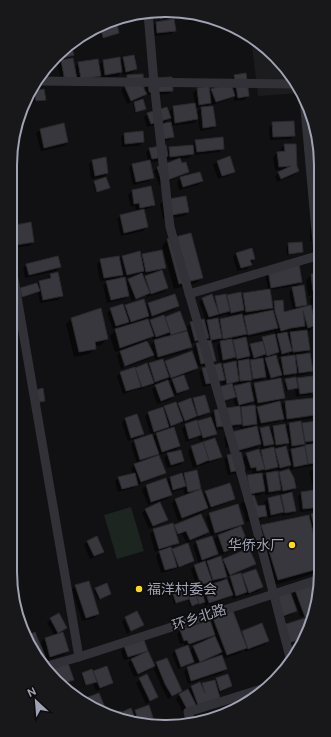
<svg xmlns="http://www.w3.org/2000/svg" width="331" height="737" viewBox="0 0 331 737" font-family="'DM Sans','Noto Sans SC',sans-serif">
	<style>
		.built { fill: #1c1c1f }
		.green { fill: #1c251f }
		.shadow { fill: #0007; fill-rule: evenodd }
		.building { fill: #38373d; stroke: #2b2a2e }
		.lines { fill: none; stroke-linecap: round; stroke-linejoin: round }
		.minor { stroke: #313137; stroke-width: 9 }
		.poi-dot { fill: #ffd91c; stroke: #0c0b0d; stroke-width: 1.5 }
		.labels { text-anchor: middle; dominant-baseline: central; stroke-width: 3.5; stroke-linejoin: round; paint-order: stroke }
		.poi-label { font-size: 14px; fill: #a0a3b4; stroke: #0c0b0d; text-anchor: end }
		.street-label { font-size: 14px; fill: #a0a3b4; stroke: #0c0b0d }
		.rim { fill: none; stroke: #a0a3b4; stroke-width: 2 }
	</style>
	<rect width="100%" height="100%" fill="#111012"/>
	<path class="built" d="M251,37l9,5 29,29 13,22 -44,3z"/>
	<path class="green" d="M131,507l13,44 -27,8 -13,-44z"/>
	<g class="shadow">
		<path d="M165,10l21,4 -3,3 -10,3 2,10 -4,4 -17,2 -1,-10 3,-3 14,-2 -3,-8 -9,7 -5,-8z"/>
		<path d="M188,14l21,5 -3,2 -17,1z"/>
		<path d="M209,19l11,2 -11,1z"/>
		<path d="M114,20l-1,1 -12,4 5,-3z"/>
		<path d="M101,30l17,2 -16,7 -2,-7z"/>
		<path d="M92,31l1,4 -3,3 -13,4z"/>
		<path d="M70,46l3,8 -6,6 7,8 5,-5 19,3 5,-5 17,1 3,-4 13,11 -4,4 -9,2 -1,-4 -4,5 -16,2 -1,-3 -5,5 -34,5 -4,-20 5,-5 -4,1 -1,-7z"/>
		<path d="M127,76l19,17 -1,-10 27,8 -4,3 -22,1v-1l-4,4 -15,6 -6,-14 3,-3 -1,-7z"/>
		<path d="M235,76l13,20 -4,4 -10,1v-5l-4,3 -18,6 3,21 -4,3 -11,2 -2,-13 -4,5 -23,3 2,10 -4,4 -10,2 12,-19 -1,-12 4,-4 21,-3 -2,-11 4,-4 11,-2 1,6 3,-3 20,-7 -1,-4zM211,102l1,5 -6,1zM202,107l-6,6 -1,-5z"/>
		<path d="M35,92l10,8 -2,1 -9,1 -1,-9z"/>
		<path d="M134,102l11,7 -10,4 -2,-9z"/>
		<path d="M148,114l21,4 -3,4 -19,5 -3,-10z"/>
		<path d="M313,121l2,6 -9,4 -1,-7z"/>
		<path d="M273,123l21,12 -4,4 -20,1 -1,-13z"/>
		<path d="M63,124l4,18 -3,4 -23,5 -5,-18 4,-3z"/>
		<path d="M124,134l19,8 -4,4 -17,1 -1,-10z"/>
		<path d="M196,141l27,7 -4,4 -26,3v-1l-4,4 -10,1 3,6 6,7 -4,3 -25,10 -5,-14 3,-3 22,-9 -29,3 3,15 -4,4 -16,4 -4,-17 3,-3 16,-4 -2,-9 4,-3 16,3 4,-4 22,-2z"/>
		<path d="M319,144l1,17 -5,1 -2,-11 6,-3z"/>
		<path d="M285,145l13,26 -4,4 -17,7 -2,-6 4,-3 6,-3h-10l-2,-13 4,-4h4v-4z"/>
		<path d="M229,158l5,14 -4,3 -12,4 -5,-14 4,-3z"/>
		<path d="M92,161l15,12 -3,4 -13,2 -2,-15z"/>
		<path d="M106,178l3,10 -13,5 -3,-9z"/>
		<path d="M181,178l21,3 -4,4 -19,5 -2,-8z"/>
		<path d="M150,188l4,17 -4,3 -7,2 4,17 -4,4 -22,5 -4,-17 3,-3 16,-4 -1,-6 -4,1 -3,-12 4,-4z"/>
		<path d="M164,201l24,11 -4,4 -21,3 -3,-15z"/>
		<path d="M317,203h3v37l-10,1v-15l4,-3z"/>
		<path d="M10,227l23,15 -3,4 -20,2z"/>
		<path d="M167,240l35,38 -6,5 -22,6 -12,-43z"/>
		<path d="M301,243l1,9 -2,1 -13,2 -1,-9 2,-2z"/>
		<path d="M161,251l3,17 -2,2 5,18 -3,4 -17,5 -1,-2 -14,6 -3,-7 -4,5 -18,4 -4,-17 6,-6 -9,1 -3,-17 4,-4h18l3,-4 18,1 2,-2zM151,273l1,2 -9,4 -1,-4zM122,274l1,4 -7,2zM136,275l1,2 -8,3 -4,3 -1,-5z"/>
		<path d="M236,253l18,6 -7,10 -10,2 -4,-14z"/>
		<path d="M27,265l32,2 -3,4 -31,7 -2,-10z"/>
		<path d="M268,271l33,11 -6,6 11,17 -3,3 8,2 8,-7 -8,2 -1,-6 4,-4 -6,1 -2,-16 5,-5 9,-1v51l-6,1 -4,5 -4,1 3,18 -6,5 9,16 -4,3 -12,2 -1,-3 -2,3 -13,2v-2l-5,4 9,18 -5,4 1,5 5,-5 27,-3 2,16 -3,4 -28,3v-4l-4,4 -21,4 -1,-3 -5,5 5,4 3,-3 9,2 4,-4 11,-2 1,3 4,-4 11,-2 1,2 15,-2 3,17 -4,4 -13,2 -3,3 19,-4 3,18 -4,3 -28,5 6,18 -4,4 4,19 -3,3 -10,2 -1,-2 -2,1 -11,3 -1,-3 -5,4 -16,3 -2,-9 -4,-9 4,-3 8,-4 -8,-17 3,-4 6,-1 -1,-5 -5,1 -4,-13 4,-4 12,-1 3,-2 11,-2 -1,-5 -3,3 -8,2 -1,-5 -3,4 -17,4 4,17 -4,4 -12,2 -4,-16 4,-3 4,-1 -2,-8 -4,1 -2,-10 3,-4 20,-5 -1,-1 -6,1 -1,-4 -2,2 -23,3 2,3 -4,4 -12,4 -2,-4 -12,5 -4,-13 3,-4 26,-7v-4l4,-3 21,-3 -3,-10 -2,2 -12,4 4,-17 -1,-6 -2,2 -17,4 -4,-15 4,-3 18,-2 2,-2 11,-2 -1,-4 -2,2 -11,2 -3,-17 4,-5 -10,2 4,17 -4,4 -15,3 -3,5 -10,3 5,13 -4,4 -10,4 -4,4 -13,4 -5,-15 4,-3 13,-2 5,-5 -6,2 -1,-3 -3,3 -14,5 -12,4v-1l-15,5 -6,-18 4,-3 26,-6 3,-3h13l2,-2 32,2 -4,-16 5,-6 -8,2 1,3 -4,4 -32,9 -4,-15 4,-4 12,-3 -1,-3 -13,5 -1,-3 -6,5 6,13 -3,4 -23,8 -4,-15h-2l3,-2 -8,2 -5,-16 8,-9 -5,2 -6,-16 4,-4h12l3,-3 19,1 3,-3 26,-9 4,11 -4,4 -26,9 -1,-2 -4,5 5,1 3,-2 29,-9 6,17 -4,5 7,7h2l-4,-14 4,-4 13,1 5,-5 -3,1 -7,-18 4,-3 10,1 3,-3 24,-3 1,3 3,-3 24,-4 -3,-16zM295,286l-6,6 4,19 -10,2 -9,-11 -3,3 -2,-15zM242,311l1,4 9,-1v1l-7,2 -3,2 -1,-4 -21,4 -2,2 -7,-1v-1l16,-5v2l13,-2zM127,323l1,3 -7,2 4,-3zM300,325v2l-14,2zM274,332l1,3 -13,4h2l1,6 -1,1 -2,-7 -3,3 -8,3 -3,3 -3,-10zM286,332h6l-5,4zM289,352l1,5 -9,1 -4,4 -2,-7 2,-2 1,4 9,-2zM299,354l-5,5v-4zM249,356l1,4 -6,1zM240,360l-5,5 -1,-4zM266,376l1,6 -12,2 -5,5 -1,-7 13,-2zM237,383v1h6v1l-8,2 -2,2 -1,-4zM254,400l1,6 -12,1v-1l7,-2zM269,403l1,2 -13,3 -3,3v-5zM288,442l1,7 4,-1 -6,6 -11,-4 -2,1 -1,-3 8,-2 1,2zM290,465v4l-11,4 -13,1 -4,4 -1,-5 12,-2 3,-3v3l11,-3zM265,491v4l12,-2 2,-2v3l4,-1 -2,3 -13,3 -4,3 1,4 -7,1 -5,-11 8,-1z"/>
		<path d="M50,275l12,21 -4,4 -18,3 -2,-11 -17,6 -1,-9 16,-4 4,-4 7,-1v-1z"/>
		<path d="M71,319l36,20 -6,6 -7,1 1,2 -6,6 -15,3 -8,-33z"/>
		<path d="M120,353l4,15 -3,1 -4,-14z"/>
		<path d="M298,378l16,13 -4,4 -14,2 -1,-8 -9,2 -2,-9 2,-2 10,1z"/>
		<path d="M193,399l16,13 -4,3 -24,9 -1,-2 -7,5 6,19 -3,4 -17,5 -1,-2 -5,5 11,15 -3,3 -24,9v-1l-4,4 -15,4 -3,-11 4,-3 14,-4 -2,-6 6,-4 -6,-20 4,-3 16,-5 -6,-20 4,-3 13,-4 3,-2 11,-1 3,-2 12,-2zM158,432l-6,6 -1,-4z"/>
		<path d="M125,419l17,14 -3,4 -11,4 -6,-18z"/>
		<path d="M215,440l6,17 -4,3 -24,8 -5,-17 3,-4z"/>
		<path d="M168,454l15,7 -3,4 -13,3 -3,-10z"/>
		<path d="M321,467v21l-7,2v1l-5,-19 4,-3z"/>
		<path d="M196,471l6,24 4,-3 28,6 -4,4 -23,8 -1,-1 -2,3 -26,9 -6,-18 4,-3 9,-4 -2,-7 -13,4 1,2 -4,4 -19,6 -6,-15 4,-4 20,-7v2l4,-3 12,-4v2l2,-2z"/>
		<path d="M302,493l19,3v11l-3,3 -18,2 -2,-16z"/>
		<path d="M237,505l6,18 -3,3 7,17 -4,4 -23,8 -6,-16 4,-3 5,-2 -1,-2 -11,4 -5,-18 3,-4z"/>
		<path d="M146,509l20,10 -3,4 -14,6 -7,-16z"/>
		<path d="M321,513v39l-4,1 3,14 -7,7 -42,12 -17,-53 7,-7 47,-8 4,-3zM316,527l-4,5 -1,-4z"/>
		<path d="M175,526l33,6 -4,4 -17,7 6,18 -3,3 -15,5 -1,-1 -1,2 -12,3 -5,-17 5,-6 -6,2 -5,-18 4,-4 19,-2zM182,534l5,10 -16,6 -1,-3 4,-1 4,-4 -2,-6z"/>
		<path d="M88,541l14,11 -3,3 -9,4 -6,-14z"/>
		<path d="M196,542l21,12 -7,7 12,1 2,-2 31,4 -4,3 -25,10 -6,5 7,-1 4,-4 10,-1 15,-6 6,17 -3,4 -14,5v-2l-3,2 -9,3 -2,-4 -3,3 -23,8 -1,-4 -14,5 -2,-7 -14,4 -2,-8 1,-1 24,-7 -6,-19 3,-3 5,-2 -6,-18zM211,559l-6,6 -1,-4zM219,581l1,1 -16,6 -3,3 -2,-4 8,-2 2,-3 1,1z"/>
		<path d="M88,582l10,32 -3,4 -13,3 -10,-31 3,-4z"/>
		<path d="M318,585l-4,22 -5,1 3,6 -4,3 -4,2 1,3 7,-3 -3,12 -6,10 -18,5 17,-27 7,-3v-2l-8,3 -9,-22 4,-4z"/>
		<path d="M96,589l14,5 -12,6 -4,-9z"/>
		<path d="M273,597l22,14 -3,3 -16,6 -6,-19z"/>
		<path d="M51,619l15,9 -9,6 11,17 -4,4 -17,5 -6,-18 4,-3 10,-3 -8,-13z"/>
		<path d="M124,619l6,13 -3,2 -5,-12z"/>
		<path d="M214,619l26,15 3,-3 25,10 -4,4 -19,7 -1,-3 -4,4 -17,6 3,10 -4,4 -34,11 -4,-12 3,-4 9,-3 -2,-5 -5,5 -11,4 -6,-15 3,-3 10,-4 -1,-4 -4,1 -3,-10 3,-3 30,-8zM200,642l1,1 -7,4 -5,4 -2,-5zM219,653l2,4 -14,5v-2z"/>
		<path d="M300,645l-8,14 -3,-8 4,-4z"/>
		<path d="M125,647l21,3 -4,5 12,11 3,-3 23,27 -12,9 -6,-11 -9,-21 -3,3 -16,7 -6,-14 7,-6 -11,3 -3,-9z"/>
		<path d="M68,665l5,15 -4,3 -6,3 -16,-14z"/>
		<path d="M94,672l18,11 -4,3 -12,5 -3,-8 -8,3 -4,-11 1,-2h11z"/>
		<path d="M227,675l4,11 -3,3 -11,5 -33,20 -8,-15 3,-4 12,-8 9,-4v3l2,-2 13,-3z"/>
		<path d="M140,679l16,18 -3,3 -7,4 -10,-21z"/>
		<path d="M99,694l6,15 -3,3 -14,-6 -3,-4 3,-4z"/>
		<path d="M148,707l5,17 -1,1 -17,-1 -1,-2 -2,1 -20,-8 9,-1 2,-1 9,1 3,-3z"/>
	</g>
	<g class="building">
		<path d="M165,10l4,3 -8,6 -6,-7z"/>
		<path d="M172,11l15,3 -13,4z"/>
		<path d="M174,19l2,12 -19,2 -1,-11z"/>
		<path d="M117,24l2,9 -16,5 -2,-9z"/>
		<path d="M71,45l3,10 -11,3 -2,-6z"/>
		<path d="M134,55l3,14 -11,3 -3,-15z"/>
		<path d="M120,57l2,15 -17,3 -2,-15z"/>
		<path d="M73,58l4,21 -12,3 -4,-22z"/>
		<path d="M98,59l3,17 -20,3 -3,-17z"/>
		<path d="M246,73l3,23 -11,2 -4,-23z"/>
		<path d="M143,74l1,15 3,5 -16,7 -7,-16 3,-1v-9z"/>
		<path d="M172,77l1,14 -24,1 -1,-14z"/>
		<path d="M231,83l4,13 -19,6 -5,-13z"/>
		<path d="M209,86l2,17 -12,2 -2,-17z"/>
		<path d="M44,89l2,11 -10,1 -2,-10z"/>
		<path d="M143,99l3,10 -10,3 -2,-10z"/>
		<path d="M195,103l3,16 -23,4 -2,-17z"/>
		<path d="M213,106l3,20 -13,2 -2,-21z"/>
		<path d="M167,107l4,11 -20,6 -4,-11z"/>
		<path d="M294,121l1,15 -22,1 -1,-15z"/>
		<path d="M171,122l3,15 -11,2 -3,-15z"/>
		<path d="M64,123l4,19 -24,6 -4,-19z"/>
		<path d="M143,131l1,11 -19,2 -1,-11z"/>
		<path d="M223,137l1,12 -27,3 -2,-12z"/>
		<path d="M284,144h12l1,22 2,5 -18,8 -3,-7 13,-6 -12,1 -2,-15 8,-1z"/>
		<path d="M166,145l2,11 -16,3 -3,-11z"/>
		<path d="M193,145l1,9 -24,3 -1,-10z"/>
		<path d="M320,147v13l-3,1 -3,-12z"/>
		<path d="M230,156l5,16 -13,4 -5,-15z"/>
		<path d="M106,157l2,16 -13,3 -3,-16z"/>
		<path d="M180,158l2,5 4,-1 3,10 -27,10 -5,-15z"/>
		<path d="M150,160l4,18 -18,4 -4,-18z"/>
		<path d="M200,172l3,9 -20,6 -3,-10z"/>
		<path d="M106,177l4,11 -13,4 -3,-11z"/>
		<path d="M315,181h5v16l-4,1z"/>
		<path d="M151,186l4,19 -15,3 -1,-5 -5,1 -2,-14z"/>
		<path d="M186,196l3,16 -23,4 -3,-16z"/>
		<path d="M144,209l4,18 -24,6 -4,-18z"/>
		<path d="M31,222l3,20 -24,4v-20z"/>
		<path d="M191,233l12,45 -24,6 -12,-45z"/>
		<path d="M302,242l1,10 -14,2 -1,-11z"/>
		<path d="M252,248l3,11 -5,1 2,5 -11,3 -5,-15z"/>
		<path d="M162,250l4,18 -20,4 -4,-18z"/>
		<path d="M140,251l4,20 -17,4 -5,-19z"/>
		<path d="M58,256l3,11 -32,8 -3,-11z"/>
		<path d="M119,256l4,19 -19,3 -4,-19z"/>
		<path d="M299,264l3,18 -31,6 -3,-18z"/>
		<path d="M162,270l6,18 -17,6 -6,-18z"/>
		<path d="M58,272l5,24 -20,4 -4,-19 12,-3 -1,-4z"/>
		<path d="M142,273l8,20 -14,6 -8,-20z"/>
		<path d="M320,273v17l-7,1 -2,-17z"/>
		<path d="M125,277l4,19 -18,4 -5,-19z"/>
		<path d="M37,283l3,8 -18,6 -2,-9z"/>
		<path d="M304,285l3,20 -11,2 -4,-20z"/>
		<path d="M270,289l3,19 -27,4 -3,-19z"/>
		<path d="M241,292l3,18 -13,3 -4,-18z"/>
		<path d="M175,294l4,12 -27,10 -4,-13z"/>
		<path d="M212,294l7,20 -10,3 -7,-19z"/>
		<path d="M226,294l4,17 -11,3 -4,-18z"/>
		<path d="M144,299l5,17 -18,6 -6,-17z"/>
		<path d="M283,300l1,12 27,-7 5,20 -8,3 -5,-17 2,15 -14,2 -10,3 -6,-19 -1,-11z"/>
		<path d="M123,304l6,18 -13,4 -6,-18z"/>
		<path d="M101,308l7,31 -13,3 1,7 -17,3 -8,-34z"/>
		<path d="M273,310l5,18 -30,7 -4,-19z"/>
		<path d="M180,311l7,19 -16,5 -6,-18z"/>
		<path d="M242,314l5,20 -24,5 -3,-20z"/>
		<path d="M164,315l6,17 -14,5 -6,-17z"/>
		<path d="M218,318l4,20 -11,2 -4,-20z"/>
		<path d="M148,319l6,17 -34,12 -5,-19z"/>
		<path d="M204,319l5,19 -14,3 -5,-19z"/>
		<path d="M307,330l3,20 -17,2 -3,-20z"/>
		<path d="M187,331l5,16 -34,10 -4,-17z"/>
		<path d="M287,332l5,19 -10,3 -5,-20z"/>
		<path d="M275,334l4,18 -12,4 -5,-19z"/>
		<path d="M246,337l4,19 -13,3 -4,-19z"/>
		<path d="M232,339l4,18 -13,3 -3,-19z"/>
		<path d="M211,340l5,21 -15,3 -5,-21z"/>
		<path d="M147,341l7,14 -29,11 -5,-15z"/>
		<path d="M263,341l3,13 -12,4 -4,-14z"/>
		<path d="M192,351l6,17 -27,10 -6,-17z"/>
		<path d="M310,353l3,18 -14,2 -3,-18z"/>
		<path d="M276,355l6,20 -11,3 -6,-20z"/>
		<path d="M295,355l2,18 -13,2 -3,-18z"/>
		<path d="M263,358l3,19 -13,2 -3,-19z"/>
		<path d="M163,359l6,18 -14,5 -6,-19z"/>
		<path d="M249,359l3,21 -12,1 -2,-20z"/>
		<path d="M236,361l3,20 -12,3 -4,-20z"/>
		<path d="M147,363l7,20 -12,4 -7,-19z"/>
		<path d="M221,363l4,17 -19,4 -4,-16z"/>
		<path d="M135,367l6,20 -15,4 -6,-19z"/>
		<path d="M184,375l5,14 -12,4 -5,-14z"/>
		<path d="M313,376l2,16 -15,2 -3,-16z"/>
		<path d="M296,377l2,11 -10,2 -3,-11z"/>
		<path d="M281,378l4,20 -27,5 -4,-20z"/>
		<path d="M168,380l6,16 -13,5 -6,-16z"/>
		<path d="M250,382l4,19 -15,4 -5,-19z"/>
		<path d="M232,383l4,14 -13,4 -4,-14z"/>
		<path d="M43,388l2,13 -6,1 -3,-12z"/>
		<path d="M205,395l5,17 -12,4 -5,-18z"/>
		<path d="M191,398l6,18 -12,5 -7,-18z"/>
		<path d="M313,398l2,17 -28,4 -2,-18z"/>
		<path d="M280,401l4,18 -23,4 -4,-16z"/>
		<path d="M176,402l7,19 -12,5 -7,-20z"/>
		<path d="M255,405l2,19 -14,2 -2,-19z"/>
		<path d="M240,406l2,18 -25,3 -3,-17z"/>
		<path d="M163,407l6,20 -15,5 -6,-20z"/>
		<path d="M137,414l7,20 -13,4 -6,-20z"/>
		<path d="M211,417l6,17 -14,4 -6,-17z"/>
		<path d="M197,420l4,15 -12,4 -4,-15z"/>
		<path d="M301,421l4,23 -13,2 -3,-23z"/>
		<path d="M317,421l3,19 -15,2 -3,-19z"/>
		<path d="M285,424l4,19 -13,2 -3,-19z"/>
		<path d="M257,426l4,18 -25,7 -9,-18z"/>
		<path d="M269,426l5,18 -10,2 -4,-18z"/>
		<path d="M174,427l6,19 -18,6 -6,-19z"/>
		<path d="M152,434l7,20 -19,6 -6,-20z"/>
		<path d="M215,438l7,19 -13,4 -6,-19z"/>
		<path d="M203,442l6,18 -12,5 -6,-19z"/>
		<path d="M319,443l2,19 -13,2 -3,-19z"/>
		<path d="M286,446l5,19 -11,3 -5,-19z"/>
		<path d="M305,446l3,18 -14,3 -3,-18z"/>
		<path d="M274,447l4,20 -13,3 -4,-20z"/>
		<path d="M259,449l6,20 -8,2 -1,-4 -5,1 -5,-15z"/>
		<path d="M181,450l3,11 -13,4 -4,-12z"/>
		<path d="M241,452l4,17 -14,3 -4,-17z"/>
		<path d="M159,455l7,18 -25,9 -7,-18z"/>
		<path d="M321,466v20l-4,1 -4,-19z"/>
		<path d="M289,469l5,9 2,10 -13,3 -4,-19z"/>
		<path d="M197,470l4,19 -13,3 -4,-19z"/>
		<path d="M278,471l3,19 -12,2 -3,-19z"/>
		<path d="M135,473l3,12 -16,4 -4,-12z"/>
		<path d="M182,473l4,13 -13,4 -3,-13z"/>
		<path d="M262,473l3,18 -15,3 -3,-19z"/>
		<path d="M166,478l6,17 -21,7 -5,-17z"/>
		<path d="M230,483l5,16 -24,8 -6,-16z"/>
		<path d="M201,489l7,19 -26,10 -7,-19z"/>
		<path d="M321,489v18l-18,2 -2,-17z"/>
		<path d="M292,492l4,19 -11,2 -4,-18z"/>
		<path d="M254,495l4,11 7,-1 2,11 -17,3 -2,-10 -4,-9z"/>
		<path d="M280,495l4,17 -13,3 -3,-17z"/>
		<path d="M160,502l8,18 -15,6 -8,-17z"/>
		<path d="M238,504l6,20 -29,9 -6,-20z"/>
		<path d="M321,511v13l-7,1 -3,-11z"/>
		<path d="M201,514l8,18 -19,8 -4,-9 -8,3 -4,-9z"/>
		<path d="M309,515l12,53 -43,12 -17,-55z"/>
		<path d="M173,523l6,20 -20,6 -6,-20z"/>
		<path d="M241,526l7,17 -24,9 -6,-17z"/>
		<path d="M321,526v24h-2l-5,-23z"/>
		<path d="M97,536l7,16 -10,4 -7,-15z"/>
		<path d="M212,536l6,18 -16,6 -6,-19z"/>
		<path d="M188,543l6,18 -15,6 -7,-18z"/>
		<path d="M171,547l6,20 -12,3 -6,-19z"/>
		<path d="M249,548l7,16 -26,11 -7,-16z"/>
		<path d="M221,556l6,21 -14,3 -6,-19z"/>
		<path d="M205,561l7,20 -11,4 -7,-20z"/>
		<path d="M256,569l7,18 -14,6 -7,-19z"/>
		<path d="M241,573l6,19 -11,4 -6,-20z"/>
		<path d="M227,579l6,16 -24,8 -5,-16z"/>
		<path d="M89,581l10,33 -13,4 -11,-33z"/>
		<path d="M107,583l4,11 -11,5 -5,-11z"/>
		<path d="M319,583l-5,22 -4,1 3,8 -8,3 -10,-27z"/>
		<path d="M200,586l5,16 -6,2 -5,-16z"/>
		<path d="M193,588l6,15 -7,3 -6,-16z"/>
		<path d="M185,590l4,9 -13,4 -3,-9z"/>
		<path d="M290,591l7,20 -17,6 -7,-21z"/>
		<path d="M18,603l5,22h-3l-2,-3 -3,-18z"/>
		<path d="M137,611l7,14 -13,6 -6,-14z"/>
		<path d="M233,611l14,37 -20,7 -14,-37z"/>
		<path d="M59,613l8,15 -9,5 -8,-15z"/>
		<path d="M305,618l4,14 -5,6 -15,5 -6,-18z"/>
		<path d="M210,620l5,15 -26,9 -2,-4 -3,1 -4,-11z"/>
		<path d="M262,623l7,18 -21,8 -6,-18z"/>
		<path d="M35,632l10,24 -6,2 -12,-22z"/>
		<path d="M63,632l6,19 -19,6 -5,-19z"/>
		<path d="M215,636l7,16 -22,10 -7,-16z"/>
		<path d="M144,640l4,11 -20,6 -4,-11z"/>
		<path d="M188,645l6,17 -13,5 -6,-17z"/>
		<path d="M148,651l7,15 -17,8 -7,-15z"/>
		<path d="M222,655l5,14 -36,12 -4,-14z"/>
		<path d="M167,658l15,33 -10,5 -7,-12 -9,-22z"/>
		<path d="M68,663l6,17 -13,4 -13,-10 -1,-3z"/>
		<path d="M107,666l6,17 -13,5 -7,-17z"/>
		<path d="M92,669l5,13 -11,3 -4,-12z"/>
		<path d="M147,674l11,23 -8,4 -11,-23z"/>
		<path d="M228,674l4,12 -12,5 -4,-13z"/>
		<path d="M215,680l5,18 -22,7 -7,-19 9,-4 5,11 -3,-10z"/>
		<path d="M188,689l9,18 -9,4 -9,-17z"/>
		<path d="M99,693l7,17 -5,1 -9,-3 -4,-11z"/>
		<path d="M149,705l6,19h-16l-4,-14z"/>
		<path d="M131,708l5,13 -5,2 -5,-2 -4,-9z"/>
		<path d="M121,711l3,9 -14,-5z"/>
	</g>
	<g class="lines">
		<g class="minor">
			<path d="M148,13l6,70 16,144 82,284 39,150"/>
			<path d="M38,81l259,3"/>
			<path d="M304,98l16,177"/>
			<path d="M10,256l69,401"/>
			<path d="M189,294l131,-39"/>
			<path d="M44,667l35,-10 241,-78"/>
			<path d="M191,724l-3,-12 77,-24"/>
		</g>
	</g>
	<g class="poi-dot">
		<circle cx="292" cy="545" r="4"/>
		<circle cx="139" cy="589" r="4"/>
	</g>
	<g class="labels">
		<g class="poi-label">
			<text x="284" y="545">华侨水厂</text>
			<text x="147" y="589" text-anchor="start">福洋村委会</text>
		</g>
		<g class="street-label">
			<text transform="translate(199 617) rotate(-18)">环乡北路</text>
		</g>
	</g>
	<path d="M0 0H331V737H0ZM165 17H166A148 148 0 0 1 314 165V572A148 148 0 0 1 166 720H165A148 148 0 0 1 17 572V165A148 148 0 0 1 165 17Z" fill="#18171a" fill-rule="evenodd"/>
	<path class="rim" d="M165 17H166A148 148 0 0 1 314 165V572A148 148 0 0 1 166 720H165A148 148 0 0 1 17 572V165A148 148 0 0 1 165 17Z"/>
	<g transform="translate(36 701) rotate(334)" stroke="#0c0b0d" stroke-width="3" paint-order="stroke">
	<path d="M0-3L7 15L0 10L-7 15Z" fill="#a0a3b4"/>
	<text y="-6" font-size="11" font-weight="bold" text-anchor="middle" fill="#a0a3b4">N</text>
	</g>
</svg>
